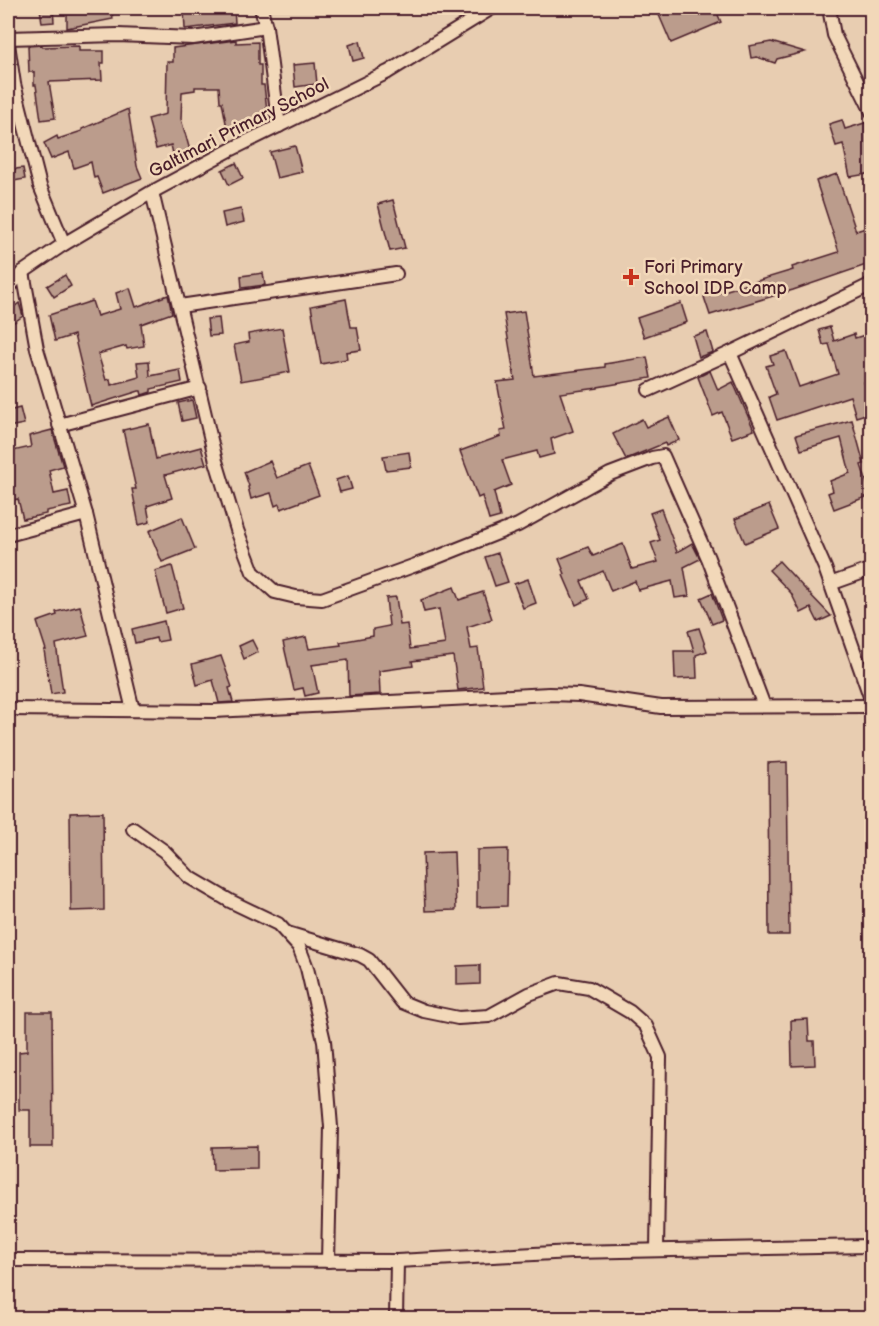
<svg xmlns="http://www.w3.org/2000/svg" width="879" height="1326" viewBox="0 0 879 1326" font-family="'Balsamiq Sans',sans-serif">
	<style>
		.building { fill: #bb9c8c; stroke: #4a1f2b; stroke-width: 1.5 }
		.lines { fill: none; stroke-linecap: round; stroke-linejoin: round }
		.street-casing { stroke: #4a1f2b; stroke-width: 16 }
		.street { stroke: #f2d8b9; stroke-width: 12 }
		.poi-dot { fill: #c8321e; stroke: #f2d8b9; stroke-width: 2 }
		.labels { text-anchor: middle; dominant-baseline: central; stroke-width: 5; stroke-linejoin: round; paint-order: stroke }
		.street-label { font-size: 18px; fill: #4a1f2b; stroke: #f2d8b9 }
		.poi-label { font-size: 18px; fill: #4a1f2b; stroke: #f2d8b9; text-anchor: start }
	</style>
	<rect width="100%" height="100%" fill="#e8cdb1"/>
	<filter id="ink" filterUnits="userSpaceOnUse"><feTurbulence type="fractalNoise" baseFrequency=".0167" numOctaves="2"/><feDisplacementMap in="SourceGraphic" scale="12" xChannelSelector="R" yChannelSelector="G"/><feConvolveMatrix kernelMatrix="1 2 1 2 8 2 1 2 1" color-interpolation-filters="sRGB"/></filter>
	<g filter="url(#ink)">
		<g class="building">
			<path d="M40,8h13l1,14 -12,1z"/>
			<path d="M81,8h24l1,4 6,-1 1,8 -46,9v-14l15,-1z"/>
			<path d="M215,8h19l1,15 -50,6 -1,-19z"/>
			<path d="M656,8h59l6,14 -50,21z"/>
			<path d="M236,40v3l22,-1v23h3v20h3l4,34 -41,9 -5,-26h-2l-1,-15h-24v3l-13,2 -1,27 10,35 -17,4 -3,-13 -15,4 -8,-30 18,-5 1,-52h6v-14z"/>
			<path d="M360,41l4,17 -11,3 -4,-16z"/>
			<path d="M771,42l34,10 -28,7 -2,4 -18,-6 -6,1 -2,-12z"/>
			<path d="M42,45v2l37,-1v5h25v12h-3l1,17 -53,2 6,36 -14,2 -5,-35h-2v-13h-5l-1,-26z"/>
			<path d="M315,63l2,21 -22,3 -2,-22z"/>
			<path d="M128,109l9,57 5,12 -39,15 -6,-16 -3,1 -3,-16 -17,6 -5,-16 -18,7 -7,-16 13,-7 1,3 24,-8v-2z"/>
			<path d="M842,120l3,9 23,-7 4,11v40l-22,4 -7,-33 -7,2 -7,-22z"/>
			<path d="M295,146l7,26 -25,6 -7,-26z"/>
			<path d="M236,163l7,15 -14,7 -7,-15z"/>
			<path d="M23,168l2,11 -17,3v-12z"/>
			<path d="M837,174l19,57 16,-5v37l-79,27 -83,25 -6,-18 89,-27 -1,-3 47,-15 -23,-71z"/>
			<path d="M393,200l12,48 -15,3 -12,-47z"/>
			<path d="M241,209l3,13 -19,5 -3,-14z"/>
			<path d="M263,273l2,12 -23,3 -1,-12z"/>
			<path d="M65,275l6,11 -17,11 -7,-11z"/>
			<path d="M130,288l6,19 32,-12 4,18 -31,11 3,22 -17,3 -1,-3 -28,8 8,26 4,-1 1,6 28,-8 -2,-15 12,-1 1,15 30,-6 2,12 -31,7v3l-9,3 -1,-4h-2l-48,15 -17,-71 -19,6 -6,-26 43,-14 5,15 23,-7 -4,-16z"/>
			<path d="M346,299l5,28h6l4,23 -15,2 1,7 -26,5 -10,-58z"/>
			<path d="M19,303l4,13 -15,10v-14z"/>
			<path d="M681,303l6,19 -43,15 -7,-19z"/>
			<path d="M524,311l10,65 71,-9v-3l42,-7 4,21 -53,9v1l-38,5 13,38 -22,8 3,15 -15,4 -2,-7 -35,9 9,25 -17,7 6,25 -11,3 -7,-24 -4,2 -18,-47 41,-15 -1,-5 6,-1 -9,-48 18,-2 -11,-66z"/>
			<path d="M219,318l2,17 -12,1 -2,-17z"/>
			<path d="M830,327l4,14 20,-7 1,4 13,-4 4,11v35l-8,2 8,30 -16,5 -6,-21 -73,24 -8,-23 7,-3 -10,-28 7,-2 -3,-8 16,-5 13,36 39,-13 -9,-30 -6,1 -4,-15z"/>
			<path d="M282,328l8,44 -49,9 -7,-36 15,-3 -1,-8z"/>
			<path d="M707,332l6,20 -14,5 -6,-21z"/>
			<path d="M710,371l8,19 15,-8 21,48 -22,8 -10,-26 -9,4 -15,-39z"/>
			<path d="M192,400l4,18 -14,3 -4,-18z"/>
			<path d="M20,408l4,16 -16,3v-16z"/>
			<path d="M669,417l10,23 -13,6 -1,-3 -39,16 -13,-25 29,-15 4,8z"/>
			<path d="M852,420l12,44 -3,1 10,30 -37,14 -6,-16 5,-2 -3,-10 20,-8 -9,-35 -40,12 -5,-15z"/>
			<path d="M149,424l7,35 45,-12 5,17 -41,11 7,23 -25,8 3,16 -11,3 -7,-36h4l-13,-59z"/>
			<path d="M52,430l11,36 -14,4 5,24 14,-3 3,15 -25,5v3l-23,5 -5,-20 -10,2v-49l23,-5 -2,-11z"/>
			<path d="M409,452l2,15 -25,3 -3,-14z"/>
			<path d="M270,461l7,17 31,-12 11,29 -38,14 -2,-5 -4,2 -4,-13 -20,6 -3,-12 1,-1 -5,-14z"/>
			<path d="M348,476l4,13 -12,3 -4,-12z"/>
			<path d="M769,505l10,24 -34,14 -10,-24z"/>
			<path d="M661,509l16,43 15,-9 8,16 -16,8 5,29 -14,2 -3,-17 -34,9 -3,-9 -24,10 -8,-20 -22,10 8,18 -13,6 -13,-30 2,-1 -6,-15 29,-12 5,9 30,-12 9,25 26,-7 -7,-19 9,-3 -10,-27z"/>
			<path d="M182,517l13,32 -33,13 -13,-31z"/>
			<path d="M498,553l10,29 -13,4 -10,-29z"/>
			<path d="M779,561l26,28 26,27 -13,6 -7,-14 -10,5 -10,-20 -22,-23z"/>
			<path d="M172,566l11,42 -17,5 -11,-42z"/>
			<path d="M528,579l8,24 -13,5 -9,-24z"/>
			<path d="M454,587l5,13 24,-8 9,27 -25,8 4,22 7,-1 5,39 -25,3 -5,-34 -41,5 1,5 -34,5 1,23 -31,2 -1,-36 -36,5 6,28 -13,3 -2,-8 -9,2 -11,-48 23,-5 3,12 32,-4 -1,-3 33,-6v-7l16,-3 -3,-28 10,-1 4,28 7,-1 3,25 35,-5 -6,-35 -15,3 -3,-12z"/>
			<path d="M712,593l10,27 -10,4 -11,-26z"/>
			<path d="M80,606l8,30 -32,8 7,48 -12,2 -7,-44h2l-9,-28 20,-7 -1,-3z"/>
			<path d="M164,621l4,19 -11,2 -1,-4 -21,5 -3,-14z"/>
			<path d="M699,628l8,23 -11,4 1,23 -22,1 -1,-28h20l-6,-20z"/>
			<path d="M252,640l6,12 -14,7 -5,-13z"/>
			<path d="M221,656l11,31 -3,1 4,14 -14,1 -6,-23 -16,5 -5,-21z"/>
			<path d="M787,762l2,173h-20l-1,-172z"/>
			<path d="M103,812l1,98 -33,1 -1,-98z"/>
			<path d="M508,849l-1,57 -30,1v-57z"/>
			<path d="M454,852l2,58 -31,1 -2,-58z"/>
			<path d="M480,965v19l-23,1v-19z"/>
			<path d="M27,1012h25l1,135h-23v-37h-11v-58l8,-1z"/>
			<path d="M808,1019l1,22h5l1,24 -23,1 -1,-46z"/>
			<path d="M257,1146v23l-44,1 -1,-23z"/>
		</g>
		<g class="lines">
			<defs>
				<g id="street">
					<path d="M261,8l5,19 13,99"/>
					<path d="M829,8l5,27 38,77"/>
					<path d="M8,38l110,-3 75,3 73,-11"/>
					<path d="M8,44l6,40 26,102 24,58"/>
					<path d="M152,192l64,269 21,69 16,42 22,20 21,5 26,2 113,-41 83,-33 92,-51 42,-16 11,-2 45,102 56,148"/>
					<path d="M23,272l14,77 49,165 47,196"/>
					<path d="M8,288l15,-16 41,-28 88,-52 80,-43 156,-77 104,-64"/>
					<path d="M180,306l216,-32"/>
					<path d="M730,353l95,215 47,134"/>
					<path d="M649,390l81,-37 142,-69"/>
					<path d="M59,425l141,-37"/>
					<path d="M8,535l78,-21"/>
					<path d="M830,584l42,-15"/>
					<path d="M8,709l206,2 335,-17 30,1 82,12 211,-1"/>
					<path d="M133,829l31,22 25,26 41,24 48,23 21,23 8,21 17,73 7,86 -3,134"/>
					<path d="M287,933l73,22 9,5 33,42 22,9 34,7 31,-2 40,-22 30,-11 30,5 41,24 16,14 14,31 -3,193"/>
					<path d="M8,1260l389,1 175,-9 296,-6"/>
					<path d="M396,1318l1,-57"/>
				</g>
			</defs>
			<use href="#street" class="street-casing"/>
			<use href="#street" class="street"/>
		</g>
	</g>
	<path class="poi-dot" d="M628 268h6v6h6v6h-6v6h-6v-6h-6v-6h6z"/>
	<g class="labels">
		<g class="street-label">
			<text transform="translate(239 128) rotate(-27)">Galtimari Primary School</text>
		</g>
		<g class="poi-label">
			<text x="644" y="267">Fori Primary<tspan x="644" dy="21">School IDP Camp</tspan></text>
		</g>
	</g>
	<rect width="879" height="1326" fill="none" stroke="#f2d8b9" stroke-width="30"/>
	<rect x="15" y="15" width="849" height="1296" fill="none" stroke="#4a1f2b" stroke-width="2" filter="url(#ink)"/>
</svg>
